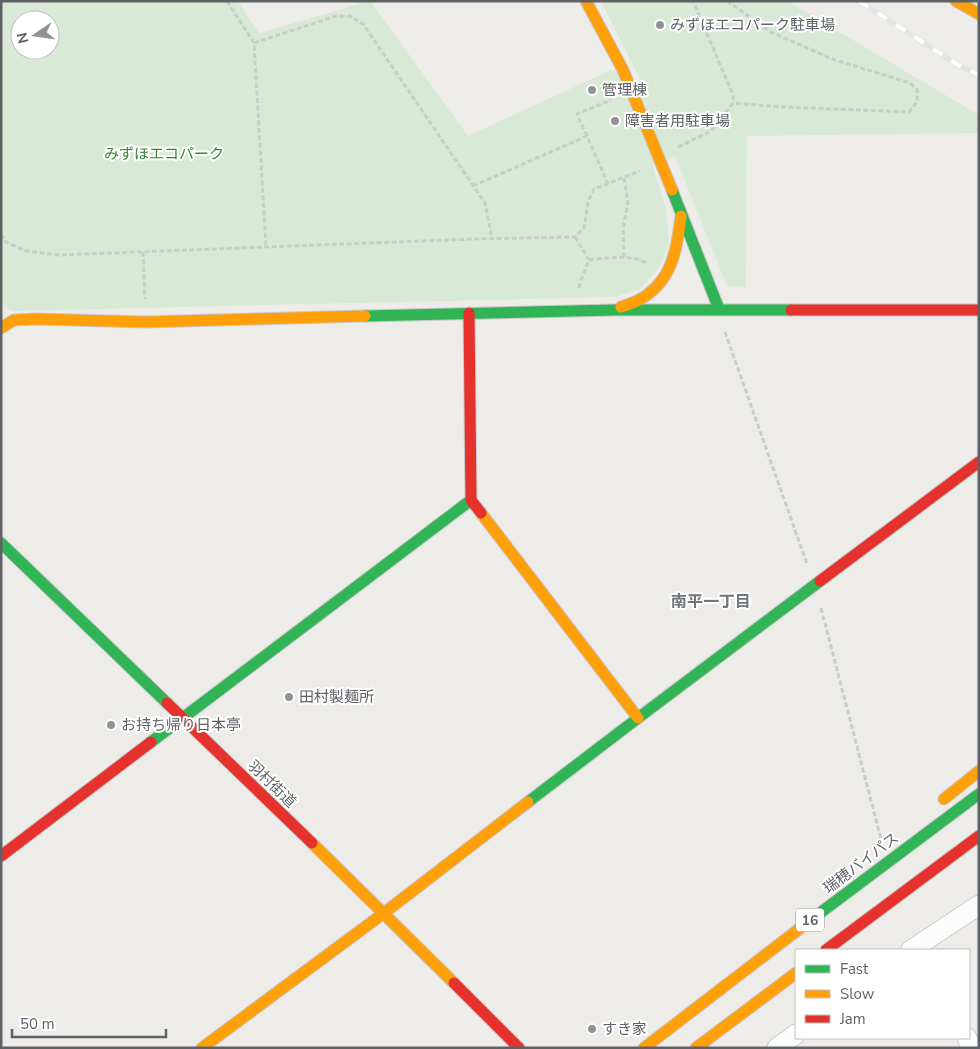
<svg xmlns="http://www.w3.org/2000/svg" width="980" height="1049" viewBox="0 0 980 1049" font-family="'Nunito Sans','Noto Sans JP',sans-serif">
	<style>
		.green { fill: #d8e9d5; fill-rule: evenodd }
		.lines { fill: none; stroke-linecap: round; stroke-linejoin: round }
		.street-casing { stroke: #cacbcb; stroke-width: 21 }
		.fast-casing { stroke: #c8c8c8; stroke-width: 13 }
		.slow-casing { stroke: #c8c8c8; stroke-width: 13 }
		.jam-casing { stroke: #c8c8c8; stroke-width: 13 }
		.path { stroke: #cacecb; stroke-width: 3; stroke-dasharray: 5 2.5; stroke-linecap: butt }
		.street { stroke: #fcfcfc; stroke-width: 19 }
		.fast { stroke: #30b455; stroke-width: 11 }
		.slow { stroke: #ff9f0a; stroke-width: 11 }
		.jam { stroke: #e5322d; stroke-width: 11 }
		.rail-casing { stroke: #e3e4e3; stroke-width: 5.5 }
		.rail { stroke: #fff; stroke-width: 4; stroke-dasharray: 11; stroke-linecap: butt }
		.poi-dot { fill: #909294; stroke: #fff; stroke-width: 2 }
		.labels { text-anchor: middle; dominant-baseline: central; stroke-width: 4; stroke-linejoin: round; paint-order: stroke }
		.shield { fill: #fff; stroke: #8e9194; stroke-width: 1 }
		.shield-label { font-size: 14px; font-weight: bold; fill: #5e6266 }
		.poi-label { font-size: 15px; fill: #5e6266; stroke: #fff; text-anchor: start }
		.park-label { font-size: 15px; fill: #388338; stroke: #fff }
		.street-label { font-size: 15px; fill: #5e6266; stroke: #fff }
		.neighbourhood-label { font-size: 16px; font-weight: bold; fill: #6f7478; stroke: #fff }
	</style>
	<rect width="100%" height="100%" fill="#eeece9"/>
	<path class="green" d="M1,1h237l21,32 111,-32 98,135 143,-66 32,15 -42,-84h186l192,114v18l-232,3 -1,151 -19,-1 -52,-130 -22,11 13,42 3,35 -10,24 -19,21 -25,8 -604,14 -10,-9zM20,20h30v30h-30z"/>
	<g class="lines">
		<defs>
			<g id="street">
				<path d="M911,950l68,-45"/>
				<path d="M967,1038l5,10"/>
				<path d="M777,1048l19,-14"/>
			</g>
			<g id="fast">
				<path d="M672,190l47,119"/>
				<path d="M365,316l250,-6h176"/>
				<path d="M1,543l166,160"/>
				<path d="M151,742l320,-242"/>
				<path d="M528,802l110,-84 182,-137"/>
				<path d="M816,916l163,-122"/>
			</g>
			<g id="slow">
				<path d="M586,1l37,69 49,120"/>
				<path d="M956,1l23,13"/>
				<path d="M621,307c6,-2 12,-4 18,-7 33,-18 38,-50 42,-84"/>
				<path d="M1,328l13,-8 22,-1 109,3 220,-6"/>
				<path d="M481,513l157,205"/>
				<path d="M944,799l35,-28"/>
				<path d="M312,843l142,140"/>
				<path d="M202,1048l182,-135 144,-111"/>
				<path d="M644,1048l172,-132"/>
				<path d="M696,1048l100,-75"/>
			</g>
			<g id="jam">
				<path d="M791,310h188"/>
				<path d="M469,313l2,187 10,13"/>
				<path d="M820,581l159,-119"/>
				<path d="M167,703l145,140"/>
				<path d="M1,856l150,-114"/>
				<path d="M826,950l153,-114"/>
				<path d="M454,983l65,65"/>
			</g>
		</defs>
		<use href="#street" class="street-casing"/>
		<use href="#fast" class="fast-casing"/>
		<use href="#slow" class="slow-casing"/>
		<use href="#jam" class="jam-casing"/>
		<g class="path">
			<path d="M227,1l27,42 12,204"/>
			<path d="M727,1l44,31 61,27 78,24 7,7v12l-8,10 -126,-5 -50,-4"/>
			<path d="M254,43l82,-27h14l13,8 122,179 7,35"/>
			<path d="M587,136l-10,-22 34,-14"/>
			<path d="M678,147l33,-16 22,-28v-8l-40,-94"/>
			<path d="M624,178l4,24 -5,27 1,28"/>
			<path d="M473,186l114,-50 21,48"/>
			<path d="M1,234l5,8 20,9 33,4 415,-16 101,-2 9,-9 4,-26 6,-13 46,-18"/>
			<path d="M575,237l14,23"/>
			<path d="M143,252l2,47"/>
			<path d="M579,288l1,-5 9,-23c20,-2 40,-6 58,3"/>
			<path d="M725,332l82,232"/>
			<path d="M821,608l60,231"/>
		</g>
		<use href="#street" class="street"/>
		<use href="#fast" class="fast"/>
		<use href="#slow" class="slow"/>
		<use href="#jam" class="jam"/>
		<defs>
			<path id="rail" d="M859,1l99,64 21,10"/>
		</defs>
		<use href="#rail" class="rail-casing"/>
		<use href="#rail" class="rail"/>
	</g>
	<g class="poi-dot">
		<circle cx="660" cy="25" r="5"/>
		<circle cx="592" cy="90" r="5"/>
		<circle cx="615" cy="121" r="5"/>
		<circle cx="289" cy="697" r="5"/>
		<circle cx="111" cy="725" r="5"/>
		<circle cx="592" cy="1029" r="5"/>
	</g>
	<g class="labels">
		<rect class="shield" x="796" y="908.5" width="28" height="23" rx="4"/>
		<g class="shield-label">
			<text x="810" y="920">16</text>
		</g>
		<g class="poi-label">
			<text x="670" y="25">みずほエコパーク駐車場</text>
			<text x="602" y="90">管理棟</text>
			<text x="625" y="121">障害者用駐車場</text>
			<text x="299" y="697">田村製麺所</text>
			<text x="121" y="725">お持ち帰り日本亭</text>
			<text x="602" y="1029">すき家</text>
		</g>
		<g class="park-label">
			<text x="164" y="154">みずほエコパーク</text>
		</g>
		<g class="street-label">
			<text transform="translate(272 784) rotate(44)">羽村街道</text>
			<text transform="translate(861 863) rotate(-37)">瑞穂バイパス</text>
		</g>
		<g class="neighbourhood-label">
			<text x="711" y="602">南平一丁目</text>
		</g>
	</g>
	<rect width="980" height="1049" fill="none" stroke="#5e6266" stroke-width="5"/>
	<rect x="795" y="949" width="175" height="90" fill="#ffffff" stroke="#bfc0c2"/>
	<rect x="805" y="965" width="25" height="8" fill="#30b455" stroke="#bfc0c2"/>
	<text x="840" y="974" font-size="15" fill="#5e6266">Fast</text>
	<rect x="805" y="990" width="25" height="8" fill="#ff9f0a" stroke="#bfc0c2"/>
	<text x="840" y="999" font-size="15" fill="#5e6266">Slow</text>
	<rect x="805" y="1015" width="25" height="8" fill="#e5322d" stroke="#bfc0c2"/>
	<text x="840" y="1024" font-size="15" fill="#5e6266">Jam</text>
	<g transform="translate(35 35) rotate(257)"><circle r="24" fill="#ffffff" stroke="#bfc0c2"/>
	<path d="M0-4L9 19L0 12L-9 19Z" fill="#909294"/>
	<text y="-8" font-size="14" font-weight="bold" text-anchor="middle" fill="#5e6266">N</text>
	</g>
	<path d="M12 1029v8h154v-8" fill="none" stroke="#5e6266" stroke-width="2.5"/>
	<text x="20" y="1029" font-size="15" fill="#5e6266" stroke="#ffffff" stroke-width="4" paint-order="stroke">50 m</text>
</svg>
